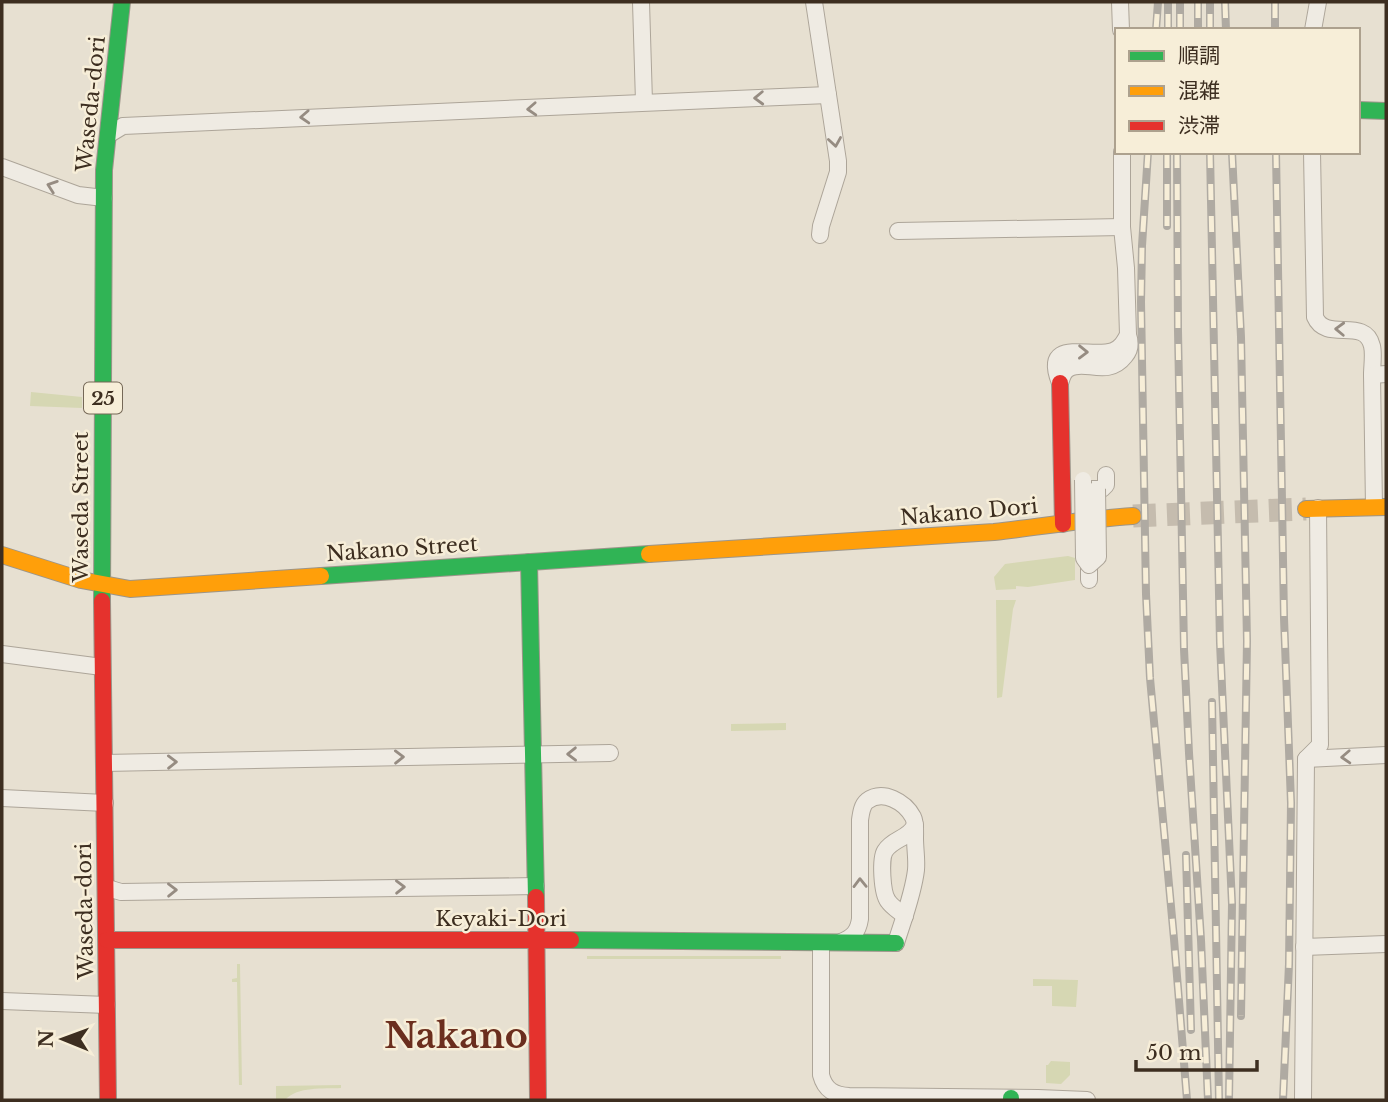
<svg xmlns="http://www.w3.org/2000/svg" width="1388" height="1102" viewBox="0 0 1388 1102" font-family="'Libre Baskerville','Noto Sans JP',serif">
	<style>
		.green { fill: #d6d7b3 }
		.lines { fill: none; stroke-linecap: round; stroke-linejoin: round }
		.secondary-tunnel { stroke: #c5bcae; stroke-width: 23; stroke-dasharray: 23 11; stroke-linecap: butt }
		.street-casing { stroke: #ada599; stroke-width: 18 }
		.fast-casing { stroke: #9c958a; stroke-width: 18 }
		.slow-casing { stroke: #9c958a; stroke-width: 18 }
		.jam-casing { stroke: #9c958a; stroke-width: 18 }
		.street { stroke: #efebe3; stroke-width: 16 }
		.fast { stroke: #30b455; stroke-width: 16 }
		.slow { stroke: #ff9f0a; stroke-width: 16 }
		.jam { stroke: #e5322d; stroke-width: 16 }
		.rail-casing { stroke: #afaaa2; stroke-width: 8 }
		.rail { stroke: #f7eed8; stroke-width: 5; stroke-dasharray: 16; stroke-linecap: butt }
		.street-bridge-casing { stroke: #ada599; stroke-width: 18; stroke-linecap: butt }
		.street-bridge { stroke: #efebe3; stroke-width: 16 }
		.oneway { stroke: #968c82 }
		.labels { text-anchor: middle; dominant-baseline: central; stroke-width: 5; stroke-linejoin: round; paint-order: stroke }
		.shield { fill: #f7eed8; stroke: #756857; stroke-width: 2 }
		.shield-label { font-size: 19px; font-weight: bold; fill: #3d2e20 }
		.street-label { font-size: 21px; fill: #3d2e20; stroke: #f7eed8 }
		.town-label { font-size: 35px; font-weight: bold; fill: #6b2e1e; stroke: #f7eed8 }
	</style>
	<rect width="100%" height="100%" fill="#e7e0d1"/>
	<g class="green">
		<path d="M31,392l51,5v11l-52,-2z"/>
		<path d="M1068,556l7,2v22l-47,7 -12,-1v3l-20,1 -2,-13 11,-13z"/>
		<path d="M996,600h20l-3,9 -11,88 -5,1z"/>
		<path d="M786,723v7l-55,1v-7z"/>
		<rect x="587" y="956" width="194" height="3"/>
		<path d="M237,964h3l2,121h-3l-2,-103h-5v-3l5,-1z"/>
		<path d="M1033,979l45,1 -2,27 -24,-1v-20h-19z"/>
		<path d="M1051,1061l19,1v13l-9,9 -15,-1v-18h2z"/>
		<path d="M341,1085v3c-18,1 -43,-2 -56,12h-9v-14z"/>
	</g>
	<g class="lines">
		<path class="secondary-tunnel" d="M1133,516l173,-7"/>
		<defs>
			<g id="street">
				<path d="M641,2l3,100"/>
				<path d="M814,2l24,159v11l-17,54 -1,9"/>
				<path d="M1120,2l1,28"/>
				<path d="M1313,30l5,-28"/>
				<path d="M108,135l15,-9c235,-12 470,-20 705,-31"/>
				<path d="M1312,152l3,165c11,26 50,-1 57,29 2,8 0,20 0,29"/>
				<path d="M2,167l76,28 26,3"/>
				<path d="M898,231l224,-4"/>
				<path d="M1060,383c2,-5 3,-11 8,-14 16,-11 39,10 57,-13 6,-7 6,-13 3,-21l-2,-67 -4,-41v-75"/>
				<path d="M1060,383c-19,-47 31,-24 53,-32 8,-3 11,-9 15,-16"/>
				<path d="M1085,489h17l4,-4v-10"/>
				<path d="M1374,507l-2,-132 14,-1"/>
				<path d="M1089,565v15"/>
				<path d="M2,654l100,13"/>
				<path d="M1306,759l80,-4"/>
				<path d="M104,763l506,-10"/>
				<path d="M2,798l103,5"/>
				<path d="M106,886l5,3 10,3 415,-6"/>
				<path d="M905,916c-6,-5 -13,-9 -17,-15 -6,-8 -8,-42 -3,-50 8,-13 24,-12 30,-26"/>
				<path d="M841,942c12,-5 17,-10 19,-23v-99c1,-7 2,-15 7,-19 16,-12 38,1 46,16 3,6 2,14 2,21 0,11 2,22 1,32 -3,25 -13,50 -20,73"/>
				<path d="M821,943v132c4,15 13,20 28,21l189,2 49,2"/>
				<path d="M1304,947l82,-3"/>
				<path d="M2,1001l105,4"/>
				<path d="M1303,1100l3,-341 14,-14 -2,-237"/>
			</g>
			<g id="fast">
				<path d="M1358,110l28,1"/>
				<path d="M529,562l7,335"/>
				<path d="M321,576l328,-22"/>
				<path d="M102,601l2,-431 18,-168"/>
				<path d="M571,940l325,3"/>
				<path d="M1011,1098v2"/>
			</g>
			<g id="slow">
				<path d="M1306,509l80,-2"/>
				<path d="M649,554l345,-22c46,-5 92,-13 139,-16"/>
				<path d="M2,555l79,25 49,9 191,-13"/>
			</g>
			<g id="jam">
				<path d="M1060,383l3,141"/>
				<path d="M102,601l6,499"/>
				<path d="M536,897l2,203"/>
				<path d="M107,940h464"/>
			</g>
		</defs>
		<use href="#street" class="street-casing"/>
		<use href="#fast" class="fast-casing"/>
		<use href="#slow" class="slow-casing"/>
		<use href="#jam" class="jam-casing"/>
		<use href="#street" class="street"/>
		<use href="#fast" class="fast"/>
		<use href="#slow" class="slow"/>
		<use href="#jam" class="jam"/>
		<defs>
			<g id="rail">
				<path d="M1198,2v28"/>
				<path d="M1225,2l1,28"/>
				<path d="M1275,2v28"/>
				<path d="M1156,30l2,-28"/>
				<path d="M1168,30v-28"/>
				<path d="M1180,30v-28"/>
				<path d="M1210,30v-28"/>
				<path d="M1148,152l-6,94 -1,56 5,292 4,84 24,261 13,161"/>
				<path d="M1167,152v74"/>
				<path d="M1177,152l1,179 6,318 5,104 12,187 7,160"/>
				<path d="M1210,152l10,491 12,261 -3,196"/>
				<path d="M1232,152l9,185 6,304 -6,375"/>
				<path d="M1276,152l8,466 7,185 -2,161 -6,136"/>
				<path d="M1212,702l7,398"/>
				<path d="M1186,855l5,175"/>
			</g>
		</defs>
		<use href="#rail" class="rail-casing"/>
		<use href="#rail" class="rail"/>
		<defs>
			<path id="street-bridge" d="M1083,480l1,78 5,7 9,-8 -1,-68"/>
		</defs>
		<use href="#street-bridge" class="street-bridge-casing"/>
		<use href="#street-bridge" class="street-bridge"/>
	</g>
	<defs><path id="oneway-chevron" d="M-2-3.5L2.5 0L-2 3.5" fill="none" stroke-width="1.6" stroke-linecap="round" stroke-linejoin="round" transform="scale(1.75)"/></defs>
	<g class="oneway">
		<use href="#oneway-chevron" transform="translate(759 98) rotate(178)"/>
		<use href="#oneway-chevron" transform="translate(532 109) rotate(177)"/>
		<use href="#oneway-chevron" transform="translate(305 117) rotate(177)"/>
		<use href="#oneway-chevron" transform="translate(835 142) rotate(81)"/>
		<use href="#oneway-chevron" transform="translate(52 186) rotate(-161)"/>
		<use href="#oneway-chevron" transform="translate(1340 329) rotate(-178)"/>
		<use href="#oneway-chevron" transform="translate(1083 352) rotate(1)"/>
		<use href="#oneway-chevron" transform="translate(572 754) rotate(179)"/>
		<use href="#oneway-chevron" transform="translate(399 757) rotate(-1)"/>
		<use href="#oneway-chevron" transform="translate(1346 757) rotate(177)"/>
		<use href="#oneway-chevron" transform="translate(172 762) rotate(-1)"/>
		<use href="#oneway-chevron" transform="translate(860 883) rotate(-91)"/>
		<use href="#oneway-chevron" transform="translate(400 887) rotate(-1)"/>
		<use href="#oneway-chevron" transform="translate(172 890) rotate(-1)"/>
	</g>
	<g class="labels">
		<rect class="shield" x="84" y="382.5" width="38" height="31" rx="5"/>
		<g class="shield-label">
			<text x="103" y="398">25</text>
		</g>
		<g class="street-label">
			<text transform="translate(91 104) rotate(-84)">Waseda-dori</text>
			<text transform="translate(81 507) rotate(-90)">Waseda Street</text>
			<text transform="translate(969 512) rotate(-5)">Nakano Dori</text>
			<text transform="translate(402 549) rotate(-4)">Nakano Street</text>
			<text transform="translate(85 911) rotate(-91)">Waseda-dori</text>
			<text x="501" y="919">Keyaki-Dori</text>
		</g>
		<g class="town-label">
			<text x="456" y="1035">Nakano</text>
		</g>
	</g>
	<rect width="1388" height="1102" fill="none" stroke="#3d2e20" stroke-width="7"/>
	<rect x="1115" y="28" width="245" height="126" fill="#f7eed8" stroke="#ada18e" stroke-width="2"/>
	<rect x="1129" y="51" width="35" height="10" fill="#30b455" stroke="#ada18e" stroke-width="2"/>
	<text x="1178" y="63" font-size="21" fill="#3d2e20">順調</text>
	<rect x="1129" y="86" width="35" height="10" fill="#ff9f0a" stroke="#ada18e" stroke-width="2"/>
	<text x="1178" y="98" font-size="21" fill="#3d2e20">混雑</text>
	<rect x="1129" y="121" width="35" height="10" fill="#e5322d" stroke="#ada18e" stroke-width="2"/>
	<text x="1178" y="133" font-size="21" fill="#3d2e20">渋滞</text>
	<g transform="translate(63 1039) rotate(271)" stroke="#f7eed8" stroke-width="5" paint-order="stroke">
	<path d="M0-5L12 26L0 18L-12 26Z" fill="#3d2e20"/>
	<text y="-10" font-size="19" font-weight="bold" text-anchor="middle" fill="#3d2e20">N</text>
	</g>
	<path d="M1136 1060v10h121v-10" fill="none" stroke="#3d2e20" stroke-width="3.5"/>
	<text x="1146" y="1060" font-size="21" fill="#3d2e20" stroke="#f7eed8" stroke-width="5" paint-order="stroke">50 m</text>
</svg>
